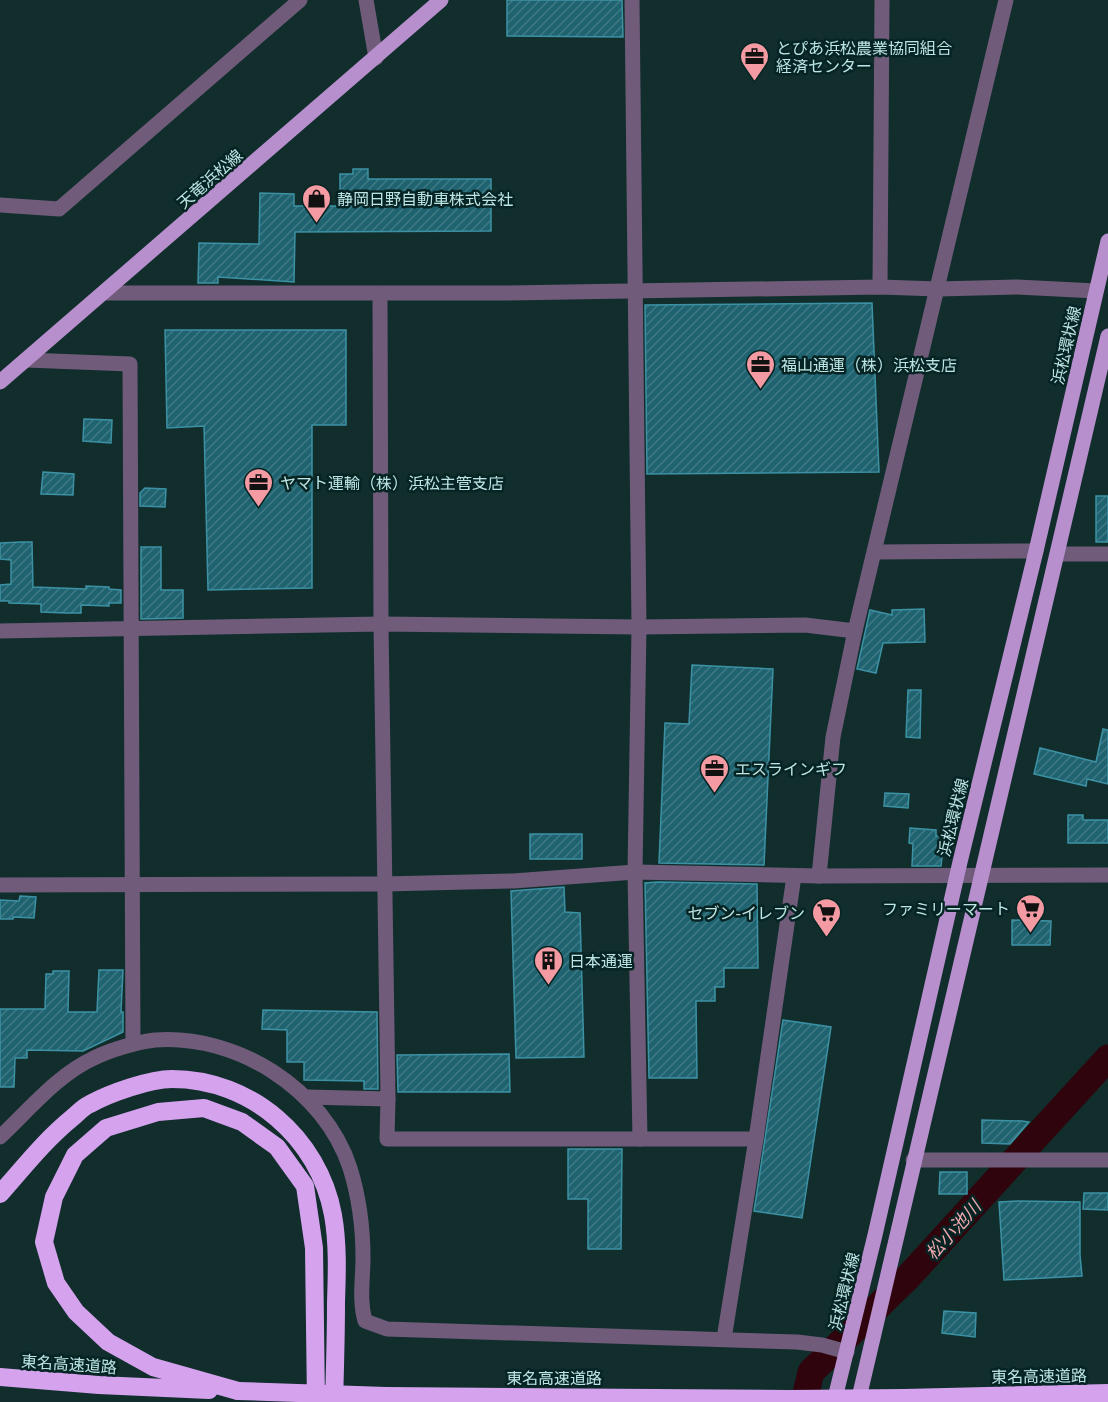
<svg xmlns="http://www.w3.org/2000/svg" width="1108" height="1402" viewBox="0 0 1108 1402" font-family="Georgia,'Noto Sans JP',serif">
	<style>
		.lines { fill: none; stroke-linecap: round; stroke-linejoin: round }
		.river { stroke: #2f040c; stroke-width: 27 }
		.building { fill: url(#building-hatch); stroke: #3c92a4; stroke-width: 1.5 }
		.minor { stroke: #705c7a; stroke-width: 15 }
		.major { stroke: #b88fcd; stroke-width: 15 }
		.highway { stroke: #d5a3ee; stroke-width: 18 }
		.highway-bridge { stroke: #d5a3ee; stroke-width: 18 }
		.labels { text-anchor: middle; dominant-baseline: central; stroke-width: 5; stroke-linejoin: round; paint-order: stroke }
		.poi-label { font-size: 16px; fill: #bce5e4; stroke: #062423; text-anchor: start }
		.street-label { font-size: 16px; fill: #bce5e4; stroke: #062423 }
		.water-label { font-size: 18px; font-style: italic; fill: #f2a8ad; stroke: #062423 }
	</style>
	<defs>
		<pattern id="building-hatch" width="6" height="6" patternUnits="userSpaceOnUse" patternTransform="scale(1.5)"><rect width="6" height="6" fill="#206370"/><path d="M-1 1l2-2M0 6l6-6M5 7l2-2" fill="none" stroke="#3e7984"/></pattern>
	</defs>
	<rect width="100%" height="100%" fill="#112e2d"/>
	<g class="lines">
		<path class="river" d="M804,1402l7,-30 99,-97 198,-217"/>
	</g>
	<g class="building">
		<path d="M507,0h115l1,37 -116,-1z"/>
		<path d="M353,169h15v10h123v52l-196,1 -1,50 -76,-5v6h-20l1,-40 60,1 1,-51 34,1v12h46v-32h13z"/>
		<path d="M872,303l7,169 -232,2 -2,-169z"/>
		<path d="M165,330h181v95h-34v163l-104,2 -4,-164 -37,2z"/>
		<path d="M84,419l28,1 -1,23 -28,-2z"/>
		<path d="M43,472l31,2 -1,21 -32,-1z"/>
		<path d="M145,488l21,1 -1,18 -25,-1v-13z"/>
		<rect x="1096" y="496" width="12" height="46"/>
		<path d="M21,542h11l1,45 53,2v-3l23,1v2l12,1v13h-12v3l-28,-1v8h-15l-25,-1v-8l-32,-1v-2h-9v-16l11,-1v-24l-11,-1v-16z"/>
		<path d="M141,547h20v43h22v28l-42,1z"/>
		<path d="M924,609l1,33 -42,1 -7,30 -19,-4 13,-59 22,5v-5z"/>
		<path d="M692,665l81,4 -9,196 -105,-2 6,-140 24,1z"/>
		<path d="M908,690h13l-1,48 -14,-1z"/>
		<path d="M1103,729l5,1v54l-21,-5 -1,7 -52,-12 6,-26 56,14z"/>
		<path d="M885,793l24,1 -1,14 -24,-2z"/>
		<path d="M1068,815h15v5h25v23h-40z"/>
		<path d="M910,828l26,2v6l8,1 -3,29h-29l1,-22 -4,-1z"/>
		<rect x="530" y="834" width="52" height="25"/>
		<path d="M658,882l99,2 1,84h-34v19h-9v14h-19l1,77h-48l-4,-195z"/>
		<path d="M564,887l1,25 15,1 4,144 -68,1 -5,-167z"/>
		<path d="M20,896l16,1 -2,21 -21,-1v2h-13v-19l19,1z"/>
		<path d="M1012,920l39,1 -1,24h-38z"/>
		<path d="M99,970h24l-2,42h2v20l-40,19 -56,-1v8h-12l-1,29h-14v-78h45l1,-35h7v-3h16l-1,41h29z"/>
		<path d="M263,1010l114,2 1,77h-14v-8l-60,-1v-18h-17v-32l-25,-1z"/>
		<path d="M783,1020l48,7 -29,191 -48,-7z"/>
		<path d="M509,1054l1,38h-112l-1,-37z"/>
		<path d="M982,1120l40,1 7,1 -19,22 -28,-1z"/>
		<path d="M568,1149h54l-1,100h-33v-50h-20z"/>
		<path d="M940,1172h27v22h-28z"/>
		<path d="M1084,1193h24v17l-25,-1z"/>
		<path d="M1018,1201l62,1v53l2,21 -78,4 -5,-78z"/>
		<path d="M944,1311l32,2 -1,24 -33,-4z"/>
	</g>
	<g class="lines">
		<g class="minor">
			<path d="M366,0l10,58"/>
			<path d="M632,0l7,627 -4,245 5,267"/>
			<path d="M1006,0l-151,631 -22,106 -14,139 289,-1"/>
			<path d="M0,205l59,4 241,-209"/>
			<path d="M880,287l2,-287"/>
			<path d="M104,293h402l374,-6 58,2 79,-2 79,4"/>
			<path d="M26,360l104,4 3,680"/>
			<path d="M875,552l161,-1"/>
			<path d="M1057,554h51"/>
			<path d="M0,631l381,-7 258,3 166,-2 50,6"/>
			<path d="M0,885l384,-1 129,-3 122,-9 184,4"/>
			<path d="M307,1097l81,2 -7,-475 -1,-330"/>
			<path d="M388,1099l-1,40h369"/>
			<path d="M0,1137c29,-27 57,-62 94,-79 16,-8 43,-16 61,-18 82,-6 169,49 195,128 9,29 13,59 13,90 0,21 -4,42 2,63l22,8 410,13 25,3 25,7"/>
			<path d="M913,1160h195"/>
			<path d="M724,1339l32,-200 38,-263"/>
		</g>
		<g class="major">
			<path d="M0,382l441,-382"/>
			<path d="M834,1402l41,-167 85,-373 76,-311 72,-310"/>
			<path d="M858,1402l250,-1066"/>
		</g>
		<g class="highway">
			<path d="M0,1194c23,-26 45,-54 72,-76 6,-5 11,-11 18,-14 20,-11 60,-25 82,-25 79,0 147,59 161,136 5,28 4,58 3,87 0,33 -1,67 -2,100"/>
			<path d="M0,1377l99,8 110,5"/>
			<path d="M238,1391l-85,-24 -45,-25 -32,-30 -20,-29 -12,-41 10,-45 21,-42 31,-27 52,-16 46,-4 38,14 35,25 28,39 9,62 2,154"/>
			<path d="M386,1396l403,3"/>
			<path d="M904,1398l204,-5"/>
		</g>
		<g class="highway-bridge">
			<path d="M238,1391l148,5"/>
			<path d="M789,1399l115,-1"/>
		</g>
	</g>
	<defs>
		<symbol id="office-pin" viewBox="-11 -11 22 30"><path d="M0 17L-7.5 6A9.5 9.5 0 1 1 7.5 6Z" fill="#f49aa2" stroke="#062423"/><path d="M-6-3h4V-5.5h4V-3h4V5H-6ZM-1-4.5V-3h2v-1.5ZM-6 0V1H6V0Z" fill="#111"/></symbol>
		<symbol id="shop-pin" viewBox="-11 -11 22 30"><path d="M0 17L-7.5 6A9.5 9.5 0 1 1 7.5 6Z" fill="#f49aa2" stroke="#062423"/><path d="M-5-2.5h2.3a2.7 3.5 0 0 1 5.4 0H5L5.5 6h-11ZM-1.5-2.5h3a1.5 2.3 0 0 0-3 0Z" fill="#111"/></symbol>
		<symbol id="supermarket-pin" viewBox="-11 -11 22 30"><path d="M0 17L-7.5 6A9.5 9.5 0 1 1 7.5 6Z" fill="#f49aa2" stroke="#062423"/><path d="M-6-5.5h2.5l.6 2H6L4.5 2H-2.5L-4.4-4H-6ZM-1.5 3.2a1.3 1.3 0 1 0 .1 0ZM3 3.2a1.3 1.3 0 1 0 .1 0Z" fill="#111"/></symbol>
		<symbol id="building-pin" viewBox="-11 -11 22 30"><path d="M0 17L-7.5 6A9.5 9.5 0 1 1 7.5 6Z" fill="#f49aa2" stroke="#062423"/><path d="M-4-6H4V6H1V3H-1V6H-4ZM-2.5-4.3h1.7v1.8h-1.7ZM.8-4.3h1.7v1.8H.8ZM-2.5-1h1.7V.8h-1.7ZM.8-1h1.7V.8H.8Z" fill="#111"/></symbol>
	</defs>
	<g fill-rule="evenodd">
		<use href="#office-pin" x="738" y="40" width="33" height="45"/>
		<use href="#shop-pin" x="300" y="182" width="33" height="45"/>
		<use href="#office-pin" x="744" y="348" width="33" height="45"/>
		<use href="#office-pin" x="242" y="466" width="33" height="45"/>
		<use href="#office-pin" x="698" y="752" width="33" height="45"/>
		<use href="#supermarket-pin" x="1014" y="892" width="33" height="45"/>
		<use href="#supermarket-pin" x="810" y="896" width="33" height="45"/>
		<use href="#building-pin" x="532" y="944" width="33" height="45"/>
	</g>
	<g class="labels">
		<g class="poi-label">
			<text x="776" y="47">とぴあ浜松農業協同組合<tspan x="776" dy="18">経済センター</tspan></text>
			<text x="337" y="198">静岡日野自動車株式会社</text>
			<text x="781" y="364">福山通運（株）浜松支店</text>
			<text x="280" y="482">ヤマト運輸（株）浜松主管支店</text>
			<text x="735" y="768">エスラインギフ</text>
			<text x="1010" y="908" text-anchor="end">ファミリーマート</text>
			<text x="805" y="912" text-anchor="end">セブン-イレブン</text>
			<text x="569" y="960">日本通運</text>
		</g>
		<g class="street-label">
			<text transform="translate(209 178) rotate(-41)">天竜浜松線</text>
			<text transform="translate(1065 345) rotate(-77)">浜松環状線</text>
			<text transform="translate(952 817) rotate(-76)">浜松環状線</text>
			<text transform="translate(843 1291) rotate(-76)">浜松環状線</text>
			<text transform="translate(69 1363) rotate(4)">東名高速道路</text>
			<text transform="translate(1039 1375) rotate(-1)">東名高速道路</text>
			<text x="554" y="1377">東名高速道路</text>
		</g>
		<g class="water-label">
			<text transform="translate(952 1229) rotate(-48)">松小池川</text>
		</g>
	</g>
</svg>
